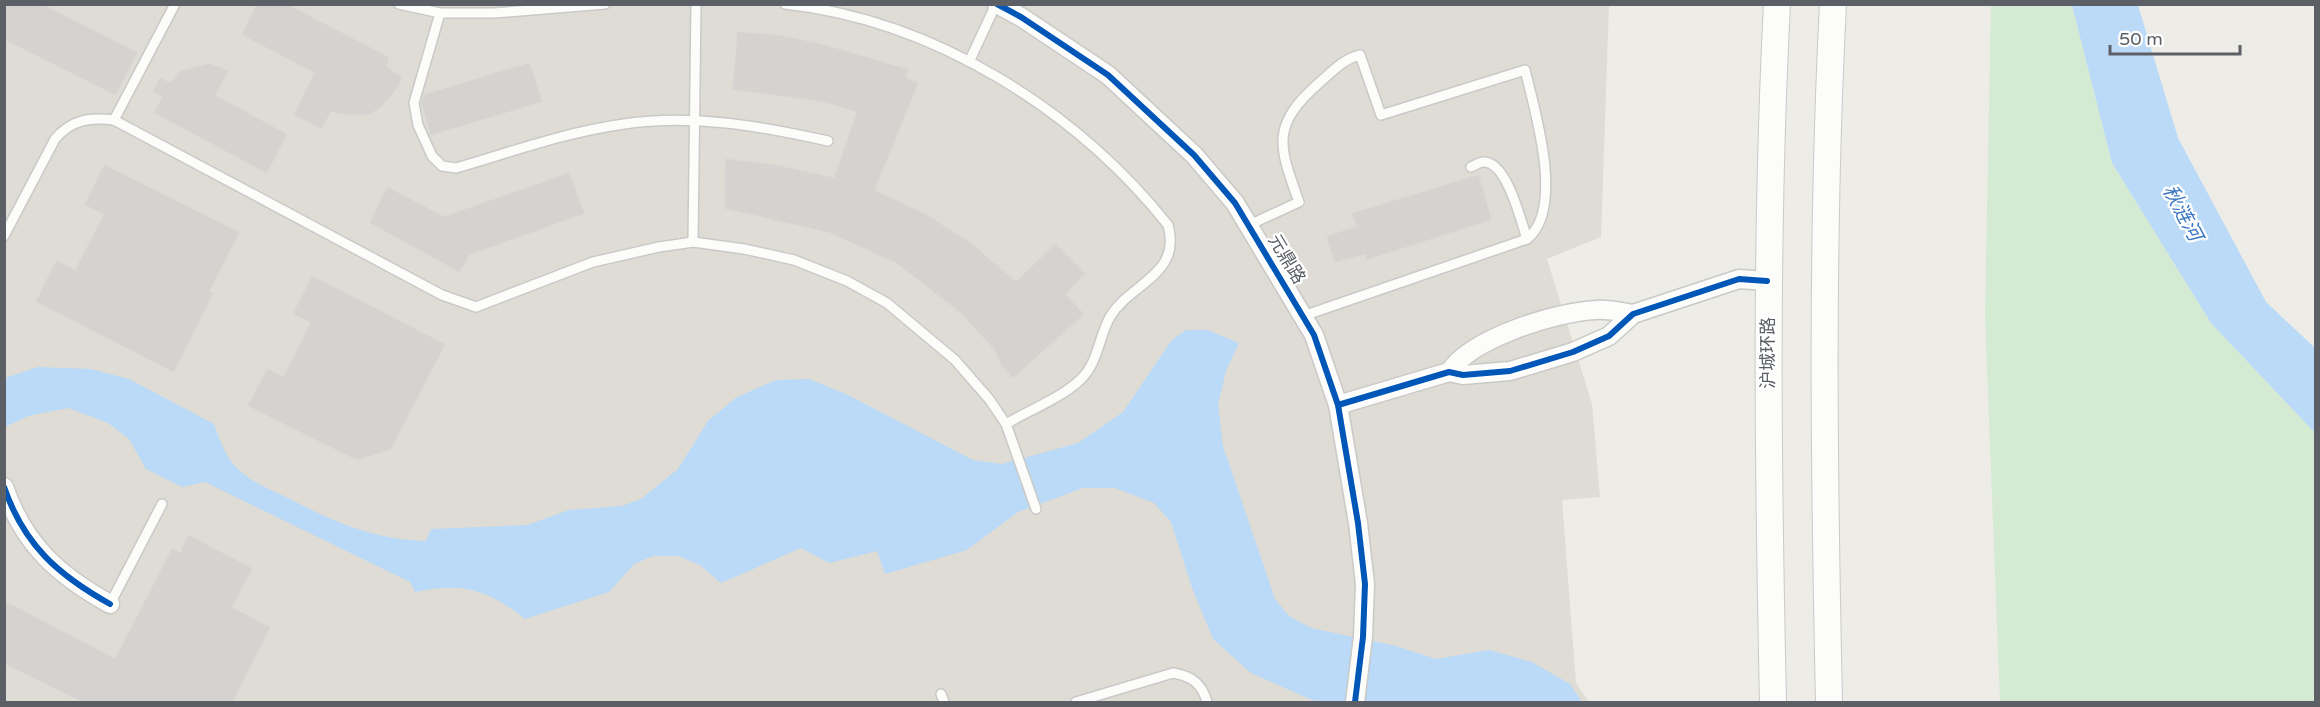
<svg xmlns="http://www.w3.org/2000/svg" width="2320" height="707" viewBox="0 0 2320 707" font-family="'Varela Round','Noto Sans SC',sans-serif">
	<style>
		.education { fill: #dedcd5 }
		.green { fill: #d4ead2 }
		.water { fill: #badaf8 }
		.building { fill: #d4d3d0; stroke: #dcdbd6; stroke-width: 1.5 }
		.lines { fill: none; stroke-linecap: round; stroke-linejoin: round }
		.lane-casing { stroke: #c9c9c8; stroke-width: 12 }
		.street-casing { stroke: #c9c9c8; stroke-width: 21 }
		.secondary-casing { stroke: #c9cac9; stroke-width: 28 }
		.lane { stroke: #fcfcfb; stroke-width: 9 }
		.street { stroke: #fcfcfb; stroke-width: 18 }
		.secondary { stroke: #fcfcfb; stroke-width: 26 }
		.cycleway-casing { stroke: #fff; stroke-width: 10 }
		.cycleway { stroke: #0057b8; stroke-width: 6 }
		.labels { text-anchor: middle; dominant-baseline: central; stroke-width: 4.5; stroke-linejoin: round; paint-order: stroke }
		.street-label { font-size: 18px; fill: #5c6066; stroke: #fff }
		.water-label { font-size: 20px; font-style: italic; fill: #3b77c3; stroke: #fff }
	</style>
	<rect width="100%" height="100%" fill="#edece7"/>
	<path class="education" d="M4,5h1605l-8,232 -54,22 45,145 8,93 -38,3 14,183 13,19h-1584z"/>
	<path class="green" d="M1991,5h81l40,158 99,160 104,110v269h-315l-15,-386z"/>
	<g class="water">
		<path d="M2072,5h66l40,133 88,164 49,46v85l-104,-110 -99,-160z"/>
		<path d="M1186,330h22l31,13 -13,28 -8,34 5,41 52,153 14,17 22,12 85,18 40,13 53,-9 43,12 38,22 12,18h-254l-16,-2 -61,-27 -38,-34 -21,-51 -21,-66 -17,-19 -39,-15h-32l-65,24 -51,38 -82,24 -8,-23 -48,12 -28,-15 -80,35 -21,-18 -22,-9h-25l-19,8 -25,28 -84,27c-38,-30 -63,-37 -110,-27l-5,-10 -205,-100 -23,5 -36,-18 -17,-30 -21,-16 -40,-15 -40,8 -23,11v-49l33,-11 53,2 38,10 85,45c6,16 11,33 24,45 13,13 31,20 48,28 46,24 88,43 140,44l5,-12 96,-4 42,-15 53,-4 19,-7 37,-30 30,-48 29,-24 39,-17 33,-1 37,15 127,66 29,4 76,-21 45,-31 48,-71z"/>
	</g>
	<g class="building">
		<path d="M4,4h39l95,48 -22,44 -112,-56z"/>
		<path d="M256,4h32l102,53 -3,9 15,11 -3,10 -16,19 -13,9 -17,1 -22,-4 -9,18 -29,-15 21,-42 -73,-38z"/>
		<path d="M737,31l46,4 41,9 85,25 -3,8 13,6 -44,107 50,23 47,30 44,38 39,-38 31,31 -20,20 19,20 -72,65 -13,-14 -5,-14 -36,-39 -64,-49 -66,-30 -105,-24 1,-51 49,6 60,13 22,-65 -36,-10 -88,-12z"/>
		<path d="M530,62l13,40 -113,34 -9,-33 3,-9z"/>
		<path d="M210,63l19,7 -13,25 72,39 -21,40 -114,-61 9,-16 -10,-5 8,-15 10,5 11,-12z"/>
		<path d="M104,164l136,68 -30,59 4,2 -40,80 -139,-71 21,-42 19,9 28,-54 -19,-10z"/>
		<path d="M570,172l15,42 -115,41 -10,18 -91,-50 18,-37 57,30z"/>
		<path d="M1479,174l13,46 -127,41v-6l-31,8 -8,-27 30,-10 -5,-13z"/>
		<path d="M312,275l134,69 -55,106 -34,11 -110,-55 20,-38 16,8 27,-53 -18,-9z"/>
		<path d="M188,534l65,34 -20,39 38,20 -38,75h-152l-77,-38v-64l111,58 57,-111 8,5z"/>
	</g>
	<g class="lines">
		<defs>
			<g id="lane">
				<path d="M399,4l41,9h54l111,-9"/>
				<path d="M785,4c149,16 291,106 383,221 14,50 -38,58 -58,92 -11,19 -12,46 -29,62 -19,19 -52,31 -75,45"/>
				<path d="M440,13l-26,90 4,22 14,31 10,10 14,2c55,-16 110,-36 168,-44 69,-10 137,2 204,17"/>
				<path d="M969,62l27,-58"/>
				<path d="M114,120l61,-116"/>
				<path d="M1471,167c4,-2 9,-5 13,-5 23,0 37,59 43,77"/>
				<path d="M1249,225l50,-23c-20,-56 -29,-76 20,-119 13,-11 24,-24 41,-28l21,60 144,-45c10,41 40,139 2,169l-224,77"/>
				<path d="M4,236l51,-97c16,-19 34,-22 59,-19l328,175 34,12 117,-45 66,-15 34,-5 51,7 50,11 53,21 40,22 68,57 34,39 17,25 30,85"/>
				<path d="M693,242l3,-238"/>
				<path d="M110,604l52,-100"/>
				<path d="M941,694l3,8"/>
				<path d="M1076,702l97,-29c19,3 29,11 34,29"/>
			</g>
			<g id="street">
				<path d="M997,4l24,13 87,58 86,80 41,48 79,132 24,70 20,118 7,61 -2,53 -8,65"/>
				<path d="M1449,372c23,-34 106,-60 147,-62 12,-1 25,2 37,4"/>
				<path d="M1338,405l111,-33 14,3 47,-4 63,-19 36,-16 24,-22 106,-35 28,2"/>
				<path d="M4,487c20,58 54,88 106,117"/>
			</g>
			<g id="secondary">
				<path d="M1773,702c-5,-232 -8,-465 4,-698"/>
				<path d="M1829,702c-5,-232 -8,-465 4,-698"/>
			</g>
		</defs>
		<use href="#lane" class="lane-casing"/>
		<use href="#street" class="street-casing"/>
		<use href="#secondary" class="secondary-casing"/>
		<use href="#lane" class="lane"/>
		<use href="#street" class="street"/>
		<use href="#secondary" class="secondary"/>
		<defs>
			<g id="cycleway">
				<path d="M997,4l24,13 87,58 86,80 41,48 79,132 24,70 20,118 7,61 -2,53 -8,65"/>
				<path d="M1338,405l111,-33 14,3 47,-4 63,-19 36,-16 24,-22 106,-35 28,2"/>
				<path d="M4,487c20,58 54,88 106,117"/>
			</g>
		</defs>
		<use href="#cycleway" class="cycleway-casing"/>
		<use href="#cycleway" class="cycleway"/>
	</g>
	<g class="labels">
		<g class="street-label">
			<text transform="translate(1287 259) rotate(59)">元鼎路</text>
			<text transform="translate(1768 353) rotate(-90)">沪城环路</text>
		</g>
		<g class="water-label">
			<text transform="translate(2182 213) rotate(62)">秋涟河</text>
		</g>
	</g>
	<rect width="2320" height="707" fill="none" stroke="#5c6066" stroke-width="12"/>
	<path d="M2110 45v9h130v-9" fill="none" stroke="#5c6066" stroke-width="3"/>
	<text x="2119" y="45" font-size="18" fill="#5c6066" stroke="#ffffff" stroke-width="4.5" paint-order="stroke">50 m</text>
</svg>
